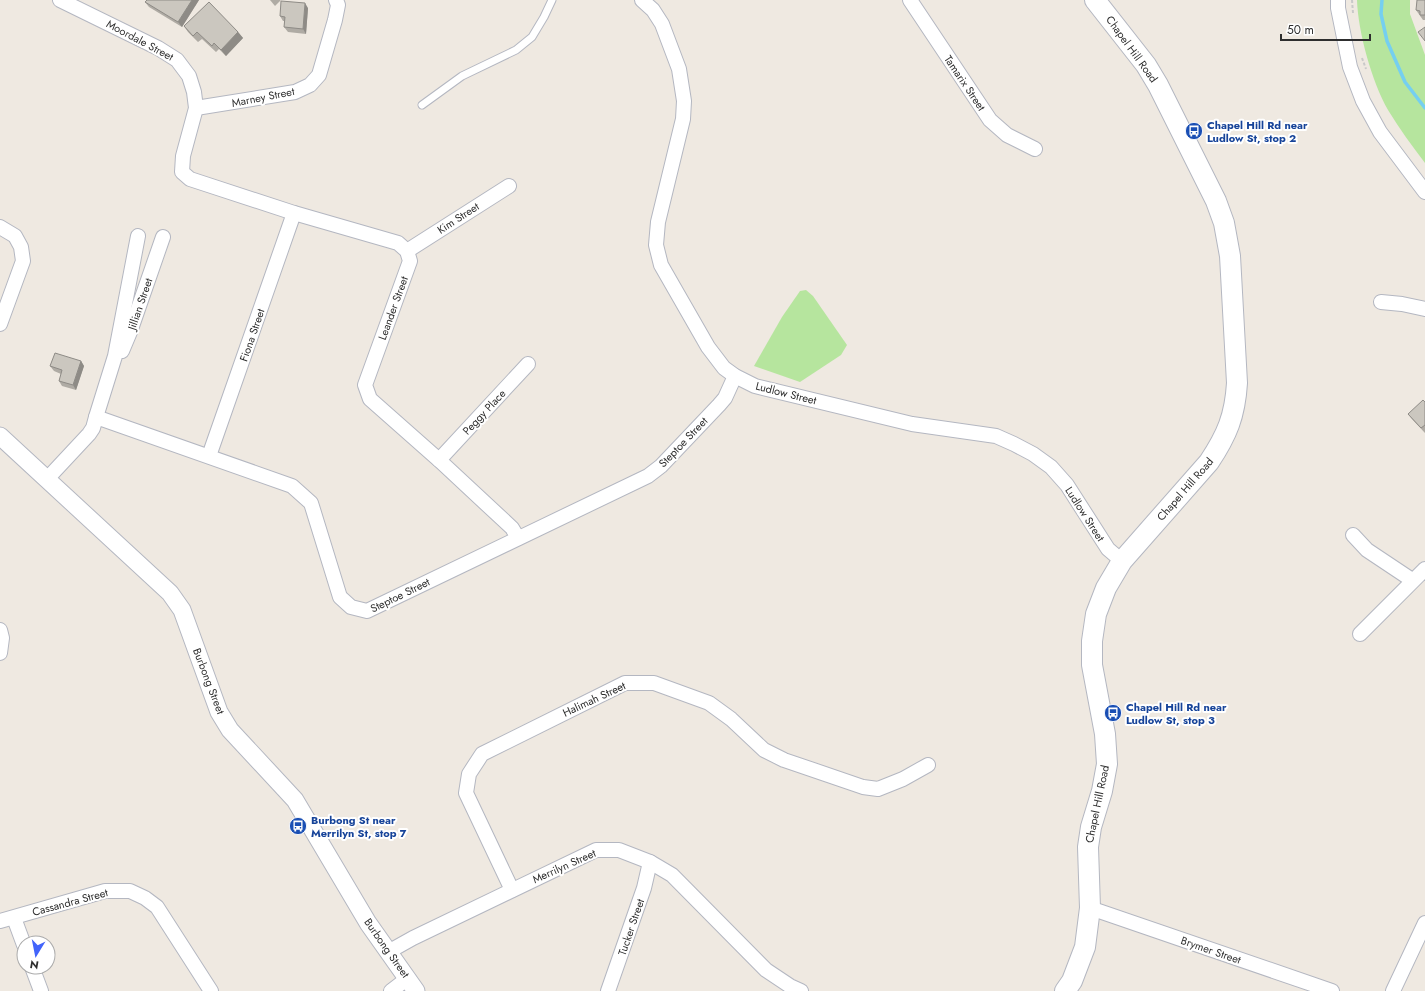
<svg xmlns="http://www.w3.org/2000/svg" width="1425" height="991" viewBox="0 0 1425 991" font-family="Jost,sans-serif">
	<style>
		.grass { fill: #b6e59e }
		.lines { fill: none; stroke-linecap: round; stroke-linejoin: round }
		.stream { stroke: #75cff0; stroke-width: 3.5 }
		.service-casing { stroke: #b4b7c1; stroke-width: 9 }
		.minor-casing { stroke: #b4b7c1; stroke-width: 16 }
		.tertiary-casing { stroke: #b4b7c1; stroke-width: 19 }
		.secondary-casing { stroke: #b4b7c1; stroke-width: 22 }
		.path { stroke: #c9c9c9; stroke-width: 2; stroke-dasharray: 3 2; stroke-linecap: butt }
		.service { stroke: #fff; stroke-width: 7 }
		.minor { stroke: #fff; stroke-width: 14 }
		.tertiary { stroke: #fff; stroke-width: 17 }
		.secondary { stroke: #fff; stroke-width: 20 }
		.wall { fill: #afaba4 }
		.shaded-wall { fill: #8e8b86 }
		.building { fill: #cbc7bf; stroke: #8e8b86 }
		.labels { text-anchor: middle; dominant-baseline: central; stroke-width: 4; stroke-linejoin: round; paint-order: stroke }
		.street-label { font-size: 11px; fill: #2e2e2e; stroke: #fff }
		.transit-label { font-size: 11px; font-weight: bold; fill: #164399; stroke: #fff; text-anchor: start }
	</style>
	<rect width="100%" height="100%" fill="#efe9e1"/>
	<g class="grass">
		<path d="M1357,0h53v14l15,41v108c-13,-17 -26,-35 -37,-53 -16,-28 -30,-78 -31,-110z"/>
		<path d="M806,290l7,6 34,49 -6,10 -41,27 -46,-16 28,-49 18,-26z"/>
	</g>
	<g class="lines">
		<path class="stream" d="M1382,0l-1,14 6,27 18,41 20,26"/>
		<defs>
			<path id="service" d="M422,105l40,-29 54,-26 16,-13 12,-20 8,-17"/>
			<g id="minor">
				<path d="M60,0l98,48 19,12 12,16 5,16 2,16 -13,48 -1,16 8,7 104,34 104,30 9,8 3,10 -45,124 5,14 69,61 73,68 6,10"/>
				<path d="M642,0l11,10 9,14 17,45 5,32 -1,18 -25,103 -2,23 5,20 47,82 16,21 11,8 20,10 157,38 84,12 18,8 19,10 18,13 16,18 41,64 14,12"/>
				<path d="M910,0l80,120 17,15 28,14"/>
				<path d="M1338,0v8l12,59 13,34 17,31 45,60"/>
				<path d="M196,108l99,-16 15,-7 9,-10 16,-55 3,-15 -2,-5"/>
				<path d="M0,227l15,9 6,11 2,14 -23,63"/>
				<path d="M407,251l102,-65"/>
				<path d="M1381,302l21,2 23,5"/>
				<path d="M122,351l8,-19 33,-95"/>
				<path d="M96,417l19,-61 23,-120"/>
				<path d="M209,456l85,-243"/>
				<path d="M439,460l89,-96"/>
				<path d="M47,479l42,-45 4,-6 3,-11 196,69 19,17 29,94 11,10 16,4 281,-135 13,-10 58,-61 6,-7 10,-22"/>
				<path d="M1353,535l14,15 45,30"/>
				<path d="M0,630l2,8 -2,15"/>
				<path d="M1360,634l65,-65"/>
				<path d="M512,890l-46,-97 3,-19 13,-20 143,-71h29l55,20 22,16 33,31 20,10 79,27 15,2 25,-10 25,-14"/>
				<path d="M1090,908l242,83"/>
				<path d="M14,918l10,27"/>
				<path d="M0,921l105,-30h25l15,7 12,9 54,84"/>
				<path d="M388,952l25,-14 183,-88h23l31,12 22,13 94,95 24,16 11,5"/>
				<path d="M32,967l9,24"/>
				<path d="M391,991l17,-13"/>
				<path d="M608,991l36,-103 6,-26"/>
				<path d="M1393,991l32,-68"/>
			</g>
			<path id="tertiary" d="M0,436l170,157 12,17 37,102 11,18 65,70 73,123 48,68"/>
			<path id="secondary" d="M1065,991l7,-10 13,-34 5,-39 -2,-61 3,-20 11,-36 5,-27 -2,-30 -13,-69v-24l4,-27 10,-26 16,-27 87,-99c18,-27 26,-46 28,-79l-7,-127 -6,-33 -8,-22 -58,-116 -12,-20 -51,-65"/>
		</defs>
		<use href="#service" class="service-casing"/>
		<use href="#minor" class="minor-casing"/>
		<use href="#tertiary" class="tertiary-casing"/>
		<use href="#secondary" class="secondary-casing"/>
		<g class="path">
			<path d="M1352,0l1,13"/>
			<path d="M1362,58l4,11"/>
		</g>
		<use href="#service" class="service"/>
		<use href="#minor" class="minor"/>
		<use href="#tertiary" class="tertiary"/>
		<use href="#secondary" class="secondary"/>
	</g>
	<g class="wall">
		<path d="M147,0h52l-17,27 -33,-20 -4,-5z"/>
		<path d="M270,0h11l-6,6z"/>
		<path d="M1425,0v20h-2l-7,-10z"/>
		<path d="M308,8l-2,26 -18,-2 -4,-5v-6h-1l-3,-5z"/>
		<path d="M184,26l54,6 5,6 -17,18 -7,-7 -3,3 -14,-13 -4,3 -10,-10z"/>
		<path d="M81,361l3,5 -8,24 -14,-4 -3,-5 2,-7 -7,-3 -4,-5z"/>
		<path d="M1425,402v31l-13,-14 -4,-5z"/>
	</g>
	<g class="shaded-wall">
		<path d="M192,0h7l-17,27 -4,-5z"/>
		<path d="M305,3l3,5 -2,26 -3,-5z"/>
		<path d="M238,32l5,6 -17,18 -5,-6z"/>
		<path d="M81,361l3,5 -8,24 -3,-5z"/>
	</g>
	<g class="building">
		<path d="M147,0h45l-14,22 -33,-20z"/>
		<path d="M1417,0h8v15h-5v-4l-4,-1z"/>
		<path d="M281,1l24,2 -2,26 -19,-2 1,-10 -5,-1z"/>
		<path d="M209,2l29,30 -17,18 -7,-7 -2,3 -15,-14 -4,4 -9,-10z"/>
		<path d="M1425,27v14l-7,-9z"/>
		<path d="M55,353l26,8 -8,24 -14,-4 3,-11 -12,-4z"/>
		<path d="M1423,400l2,2v23l-4,3 -13,-14z"/>
	</g>
	<defs>
		<symbol id="bus-disc" viewBox="-11 -11 22 22"><circle r="9.5" fill="#1a4fb4" stroke="#fff"/><path d="M-5-6H5V4H4V6H2V4H-2V6H-4V4H-5ZM-3.5-4V0h7V-4ZM-3.5 1.2v1.5H-2V1.2ZM2 1.2v1.5H3.5V1.2Z" fill="#fff"/></symbol>
	</defs>
	<g fill-rule="evenodd">
		<use href="#bus-disc" x="1184" y="121" width="20" height="20"/>
		<use href="#bus-disc" x="1103" y="703" width="20" height="20"/>
		<use href="#bus-disc" x="288" y="816" width="20" height="20"/>
	</g>
	<g class="labels">
		<g class="street-label">
			<text transform="translate(140 40) rotate(28)">Moordale Street</text>
			<text transform="translate(1132 49) rotate(54)">Chapel Hill Road</text>
			<text transform="translate(965 83) rotate(56)">Tamarix Street</text>
			<text transform="translate(263 97) rotate(-11)">Marney Street</text>
			<text transform="translate(458 218) rotate(-33)">Kim Street</text>
			<text transform="translate(140 304) rotate(-71)">Jillian Street</text>
			<text transform="translate(393 308) rotate(-70)">Leander Street</text>
			<text transform="translate(252 335) rotate(-71)">Fiona Street</text>
			<text transform="translate(786 393) rotate(14)">Ludlow Street</text>
			<text transform="translate(484 412) rotate(-47)">Peggy Place</text>
			<text transform="translate(683 442) rotate(-46)">Steptoe Street</text>
			<text transform="translate(1185 489) rotate(-49)">Chapel Hill Road</text>
			<text transform="translate(1085 514) rotate(57)">Ludlow Street</text>
			<text transform="translate(400 595) rotate(-26)">Steptoe Street</text>
			<text transform="translate(209 681) rotate(69)">Burbong Street</text>
			<text transform="translate(594 699) rotate(-25)">Halimah Street</text>
			<text transform="translate(1097 804) rotate(-78)">Chapel Hill Road</text>
			<text transform="translate(564 866) rotate(-24)">Merrilyn Street</text>
			<text transform="translate(70 902) rotate(-15)">Cassandra Street</text>
			<text transform="translate(631 927) rotate(-71)">Tucker Street</text>
			<text transform="translate(387 948) rotate(55)">Burbong Street</text>
			<text transform="translate(1211 950) rotate(19)">Brymer Street</text>
		</g>
		<g class="transit-label">
			<text x="1207" y="125">Chapel Hill Rd near<tspan x="1207" dy="13">Ludlow St, stop 2</tspan></text>
			<text x="1126" y="707">Chapel Hill Rd near<tspan x="1126" dy="13">Ludlow St, stop 3</tspan></text>
			<text x="311" y="820">Burbong St near<tspan x="311" dy="13">Merrilyn St, stop 7</tspan></text>
		</g>
	</g>
	<g transform="translate(36 955) rotate(190)"><circle r="19" fill="#ffffff" stroke="#ababab"/>
	<path d="M0-3L7 15L0 10L-7 15Z" fill="#4264fb"/>
	<text y="-6" font-size="11" font-weight="bold" text-anchor="middle" fill="#2e2e2e">N</text>
	</g>
	<path d="M1281 34v6h89v-6" fill="none" stroke="#2e2e2e" stroke-width="2"/>
	<text x="1287" y="34" font-size="12" fill="#2e2e2e" stroke="#ffffff" stroke-width="3" paint-order="stroke">50 m</text>
</svg>
